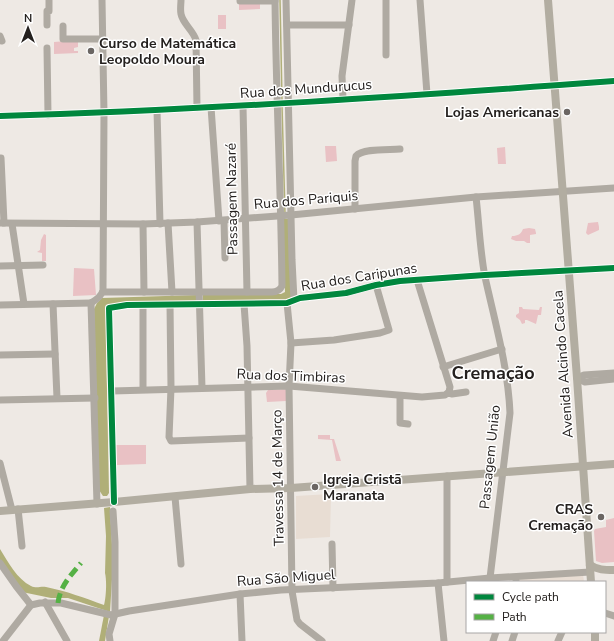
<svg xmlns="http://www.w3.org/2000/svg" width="614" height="641" viewBox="0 0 614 641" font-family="'Nunito Sans',sans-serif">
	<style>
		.built { fill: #e8ddd3 }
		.green { fill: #e9c1c4 }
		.water { fill: #b0af78 }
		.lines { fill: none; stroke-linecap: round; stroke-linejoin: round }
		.stream { stroke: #b0af78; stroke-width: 1.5 }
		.minor { stroke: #afaaa2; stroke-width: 7 }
		.major { stroke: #b2ada1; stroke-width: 8 }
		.quiet { stroke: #55b145; stroke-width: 5; stroke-dasharray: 10 5; stroke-linecap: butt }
		.cycleway-casing { stroke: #fff; stroke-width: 8 }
		.cycleway { stroke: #00873e; stroke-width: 6 }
		.poi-dot { fill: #6b6663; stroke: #fff; stroke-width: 1.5 }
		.labels { text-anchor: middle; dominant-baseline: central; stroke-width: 3; stroke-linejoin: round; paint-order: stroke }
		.poi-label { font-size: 14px; font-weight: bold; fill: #24201e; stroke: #fff; text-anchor: start }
		.street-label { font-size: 14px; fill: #24201e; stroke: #fff }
		.district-label { font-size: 18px; font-weight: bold; fill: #24201e; stroke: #fff }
	</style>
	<rect width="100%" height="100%" fill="#eee9e4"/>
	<g class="built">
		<path d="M331,494l-1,43 -34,2v-43z"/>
		<path d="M583,574l1,8 -66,-1 1,-3z"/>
	</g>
	<g class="green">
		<path d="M239,1l21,2v6l-21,1z"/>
		<rect x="218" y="15" width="8" height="14"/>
		<path d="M78,40v7l-4,1v3h4v2l-24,1v-12z"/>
		<path d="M325,146h11l1,15 -11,1z"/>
		<path d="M505,147l1,17h-8l-1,-16z"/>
		<path d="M598,222l1,5v3l-11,5 -2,-2 2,-10z"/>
		<path d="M529,228l6,1 1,4v1l-6,1v8h-3l-3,-2h-8l-5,-2 1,-3c6,0 9,-2 11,-7z"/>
		<path d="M44,234l2,1v26h-4v-8l-5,-1 3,-2 1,-10z"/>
		<path d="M74,268l20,1 2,26 -23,1z"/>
		<path d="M519,307h3l1,2 16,1 1,-3h2l-1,8h-3l-2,9 -9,-4h-2v3l-3,1 -2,-4 -4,-3v-2l3,-2z"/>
		<path d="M286,389v12l-19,1 -1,-9 2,-3z"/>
		<path d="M318,435h12v4h4l7,22h-5l-4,-21 -14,-1z"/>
		<path d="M116,445h30v19l-29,1z"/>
		<path d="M614,518v44l-12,1 -6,-2 -2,-30 1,-2 11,-2v-7z"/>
	</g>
	<g class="water">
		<path d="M283,219h5l5,72 -3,9 -87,2v-7l78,-1 4,-2z"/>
		<path d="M197,295v6l-87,4 -4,34 3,154 -2,3h-4l-4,-6 -5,-181 3,-6 5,-5z"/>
		<path d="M110,507l3,56 -3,49 -42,-14h-17l-29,-6 -22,-31v-12c8,13 17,30 31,37 6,3 9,0 15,1 20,4 39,11 58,18 2,-7 3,-24 1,-32l1,-37 -2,-28z"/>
		<path d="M104,615l5,1 -4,25h-6z"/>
	</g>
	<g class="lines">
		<g class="stream">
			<path d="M280,0l2,100"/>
			<path d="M282,106l3,108"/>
		</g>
		<g class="minor">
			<path d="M181,0c0,4 -1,9 0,14 2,10 12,16 15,26l1,68"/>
			<path d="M286,0l6,260 2,40"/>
			<path d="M420,0l7,94"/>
			<path d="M240,1h35"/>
			<path d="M47,25v-14h2v-11"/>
			<path d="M287,25h62"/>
			<path d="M63,26v13h40"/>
			<path d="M0,36l2,5"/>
			<path d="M47,48l1,67"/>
			<path d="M386,55v-55"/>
			<path d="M343,99l-1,-23 10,-76"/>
			<path d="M243,106l4,186"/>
			<path d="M211,107l8,114"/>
			<path d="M157,110l3,114"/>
			<path d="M0,116c205,-6 410,-20 614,-35"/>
			<path d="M1,158l3,65"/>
			<path d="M476,197c3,26 4,54 9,80 10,45 23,90 25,136l-20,165"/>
			<path d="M355,209v-48l1,-5c7,-8 33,-6 44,-7"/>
			<path d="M224,221l1,37"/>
			<path d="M197,222l5,166"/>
			<path d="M0,223l143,1 54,-2 94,-7 185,-18 138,-9"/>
			<path d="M168,223l4,69"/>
			<path d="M12,224l12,80"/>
			<path d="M143,224l1,68"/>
			<path d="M0,266l43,-1"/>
			<path d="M417,280l33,107 -1,5"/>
			<path d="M103,292h169c5,0 8,-2 10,-6 -1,-95 -6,-191 -7,-286"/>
			<path d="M91,303c5,-3 11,-7 12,-13l1,-177 -2,-113"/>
			<path d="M91,303l6,201"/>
			<path d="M287,303l4,40 -2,43 3,205 5,29 3,4 22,17"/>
			<path d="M53,304l4,94"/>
			<path d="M170,304l1,84 -2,49 2,4 78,-3"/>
			<path d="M244,304l3,42 3,143"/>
			<path d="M0,305l91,-2"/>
			<path d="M143,305v84"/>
			<path d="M291,343l43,-3 46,-7 9,-3 -13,-45"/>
			<path d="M0,355l55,-1"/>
			<path d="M443,367l59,-18"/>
			<path d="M577,378l7,-3 30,-2"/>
			<path d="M577,378l8,4 29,-3"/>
			<path d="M112,391l177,-5 133,11 23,-2 4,-3 3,2 14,-2"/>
			<path d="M400,396v27l8,1"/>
			<path d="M0,400l95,-2"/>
			<path d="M0,463l12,47"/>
			<path d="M447,476v106"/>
			<path d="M175,497l6,67"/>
			<path d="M114,502l-5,-194 18,-3 160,-2 13,-5 46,-5 30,-8 24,-4 85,-6 129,-7"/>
			<path d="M18,509l4,37"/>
			<path d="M332,544l1,44"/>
			<path d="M0,563l16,23 15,19"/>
			<path d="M516,582v-1"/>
			<path d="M438,583l6,58"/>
			<path d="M240,594l2,47"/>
			<path d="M45,602l22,39"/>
			<path d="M605,613l9,3"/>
			<path d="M3,641l28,-36 9,-2h21l50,12 18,-4 111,-17 41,-4 157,-7 52,-5 100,-6"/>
			<path d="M110,641l-1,-7 6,-20v-72l-2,-31"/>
			<path d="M493,641l3,-9"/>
			<path d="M512,641l3,-9"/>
			<path d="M558,641l4,-9"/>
		</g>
		<g class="major">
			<path d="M548,0l29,378 14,204"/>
			<path d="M0,511l114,-9 136,-13 41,-1 323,-24"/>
			<path d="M590,565c7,5 15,5 24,5"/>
			<path d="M595,632v9"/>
		</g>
		<path class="quiet" d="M58,603c2,-17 13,-28 23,-40"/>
		<defs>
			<g id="cycleway">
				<path d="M0,116c205,-6 410,-20 614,-35"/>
				<path d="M114,502l-5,-194 18,-3 160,-2 13,-5 46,-5 30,-8 24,-4 85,-6 129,-7"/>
			</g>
		</defs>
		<use href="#cycleway" class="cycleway-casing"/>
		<use href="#cycleway" class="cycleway"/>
	</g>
	<g class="poi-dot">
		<circle cx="91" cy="51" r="4"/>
		<circle cx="567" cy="112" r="4"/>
		<circle cx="315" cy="487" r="4"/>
		<circle cx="601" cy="517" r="4"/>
	</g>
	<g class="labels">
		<g class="poi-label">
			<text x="99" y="43">Curso de Matemática<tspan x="99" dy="16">Leopoldo Moura</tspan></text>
			<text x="559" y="112" text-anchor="end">Lojas Americanas</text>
			<text x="323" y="479">Igreja Cristã<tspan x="323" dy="16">Maranata</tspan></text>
			<text x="593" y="509" text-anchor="end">CRAS<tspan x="593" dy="16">Cremação</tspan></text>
		</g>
		<g class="street-label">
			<text transform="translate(306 89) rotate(-4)">Rua dos Mundurucus</text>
			<text transform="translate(232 199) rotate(-91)">Passagem Nazaré</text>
			<text transform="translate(306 200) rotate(-5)">Rua dos Pariquis</text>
			<text transform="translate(359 277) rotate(-9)">Rua dos Caripunas</text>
			<text transform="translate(563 364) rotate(-94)">Avenida Alcindo Cacela</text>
			<text transform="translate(291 376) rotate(2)">Rua dos Timbiras</text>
			<text transform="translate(490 457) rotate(-84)">Passagem União</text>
			<text transform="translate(278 478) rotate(-91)">Travessa 14 de Março</text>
			<text transform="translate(286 578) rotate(-4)">Rua São Miguel</text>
		</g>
		<g class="district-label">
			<text x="493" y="373">Cremação</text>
		</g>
	</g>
	<rect x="466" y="581" width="140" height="52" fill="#ffffff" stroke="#a7a6a5"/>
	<rect x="474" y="594" width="20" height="6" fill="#00873e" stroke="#a7a6a5"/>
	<text x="502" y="601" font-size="12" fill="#24201e">Cycle path</text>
	<rect x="474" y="614" width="20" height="6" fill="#55b145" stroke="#a7a6a5"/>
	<text x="502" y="621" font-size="12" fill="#24201e">Path</text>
	<g transform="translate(28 28)" stroke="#ffffff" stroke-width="3" paint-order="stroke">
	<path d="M0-3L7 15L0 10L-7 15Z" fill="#24201e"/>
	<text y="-6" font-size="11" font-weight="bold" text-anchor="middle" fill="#24201e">N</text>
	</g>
</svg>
